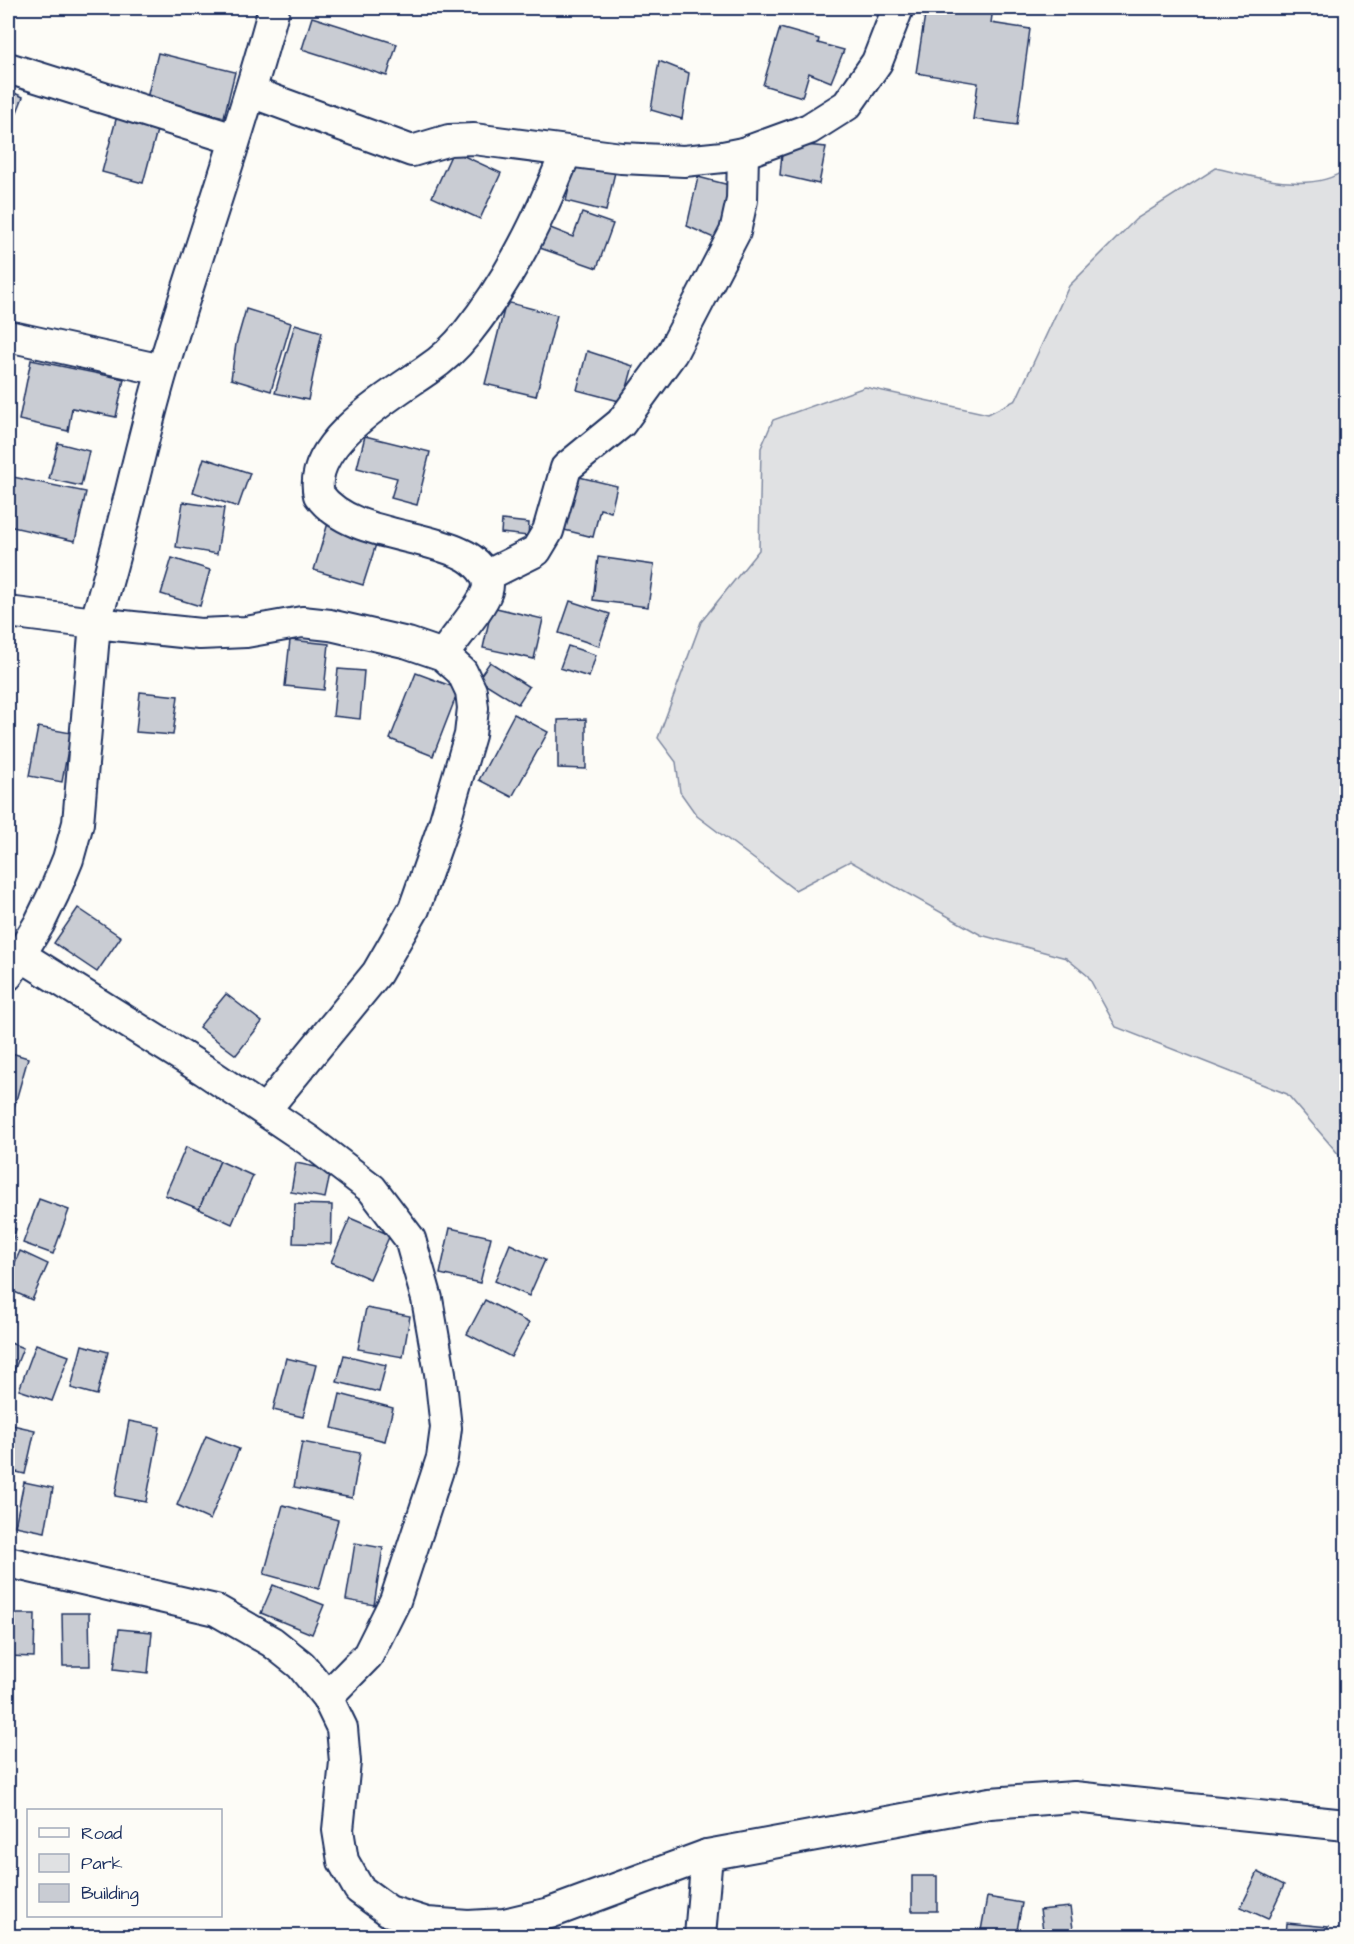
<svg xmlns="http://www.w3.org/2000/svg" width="1354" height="1944" viewBox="0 0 1354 1944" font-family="'Architects Daughter',sans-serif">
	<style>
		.green { fill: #e0e1e3; stroke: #7e88a0; stroke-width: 1.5 }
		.building { fill: #c9ccd3; stroke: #1b2f5e; stroke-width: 1.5 }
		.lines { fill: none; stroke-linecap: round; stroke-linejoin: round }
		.minor-casing { stroke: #1b2f5e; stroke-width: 34 }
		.minor { stroke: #fdfcf7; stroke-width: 30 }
	</style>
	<rect width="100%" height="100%" fill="#fdfcf7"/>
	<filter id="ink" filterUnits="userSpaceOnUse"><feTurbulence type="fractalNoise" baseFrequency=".0167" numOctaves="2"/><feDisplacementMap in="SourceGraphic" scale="12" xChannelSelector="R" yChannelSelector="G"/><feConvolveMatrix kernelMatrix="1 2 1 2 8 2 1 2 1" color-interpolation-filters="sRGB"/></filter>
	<g filter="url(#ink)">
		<path class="green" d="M1216,168c37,9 97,27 130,1v994l-59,-69 -171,-67 -28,-51 -22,-18 -85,-23 -131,-74 -55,29 -98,-74 -17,-24 -4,-30 -18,-24 43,-116 58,-72 2,-102 12,-28 92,-33 123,27 28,-14 53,-114 67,-67z"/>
		<g class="building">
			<path d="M926,8h67l-2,15 39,6 -13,96 -44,-6 5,-36 -62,-10z"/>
			<path d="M312,17l85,27 -10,32 -85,-27z"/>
			<path d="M780,28l39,11 -1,4 26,7 -13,32 -22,-9 -7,24 -39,-12z"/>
			<path d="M158,53l77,19 -11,45 -77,-19z"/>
			<path d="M659,61l30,12 -7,46 -31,-9z"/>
			<path d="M8,90l15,7 -15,38z"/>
			<path d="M118,112l41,11 -16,60 -41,-11z"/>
			<path d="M783,143l43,4 -7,37 -39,-9z"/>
			<path d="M453,151l48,22 -21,46 -48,-22z"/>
			<path d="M575,162l40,10 -9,39 -40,-10z"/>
			<path d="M698,177l35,9 -17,53 -29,-13z"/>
			<path d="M582,213l31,11 -16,44 -57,-20 8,-21 25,10z"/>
			<path d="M506,302l51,13 -21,81 -51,-12z"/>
			<path d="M246,309l45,14 -20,68 -40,-12 5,-35z"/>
			<path d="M295,324l27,8 -14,68 -33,-7z"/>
			<path d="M587,351l46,15 -10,36 -46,-12z"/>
			<path d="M31,360l93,19 -8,38 -44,-9 -4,23 -49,-11z"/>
			<path d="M365,436l65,16 -13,53 -26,-7 6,-20 -40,-10z"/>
			<path d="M58,443l31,8 -8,35 -32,-7z"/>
			<path d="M204,458l46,15 -12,34 -45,-15z"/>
			<path d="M571,475l46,11 -6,26 -11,-3 -7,28 -37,-9z"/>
			<path d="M13,477l73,15 -11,49 -67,-15v-22z"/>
			<path d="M183,502l41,6 -7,46 -41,-7z"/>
			<path d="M502,520l27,3 -1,13 -27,-3z"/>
			<path d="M328,523l50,15 -15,47 -49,-15z"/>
			<path d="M598,557l56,8 -6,42 -55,-7z"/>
			<path d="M172,558l38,12 -10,36 -39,-12z"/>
			<path d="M570,601l40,13 -11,32 -40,-13z"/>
			<path d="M492,607l51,12 -9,40 -51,-11z"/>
			<path d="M290,640l39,4 -5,46 -39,-4z"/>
			<path d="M568,646l28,9 -7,22 -29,-9z"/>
			<path d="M490,662l39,25 -11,17 -40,-25z"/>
			<path d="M338,669l26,2 -4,48 -27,-3z"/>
			<path d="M416,673l43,16 -26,67 -43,-17z"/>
			<path d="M140,692l38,4 -5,39 -37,-3z"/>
			<path d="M514,714l34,18 -36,65 -33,-17z"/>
			<path d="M586,719v50l-28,-1v-48z"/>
			<path d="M38,727l33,6 -9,49 -33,-6z"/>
			<path d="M78,908l43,29 -24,35 -43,-29z"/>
			<path d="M226,994l36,28 -26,33 -37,-28z"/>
			<path d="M8,1052l20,6 -17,60 -3,-1z"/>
			<path d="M186,1147l34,14 -21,48 -34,-14z"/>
			<path d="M220,1161l33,15 -21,48 -33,-15z"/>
			<path d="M296,1163l35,7 -6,28 -34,-6z"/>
			<path d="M39,1199l30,11 -16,44 -30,-11z"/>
			<path d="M295,1204l37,1 -1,39 -38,-1z"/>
			<path d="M350,1218l40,17 -20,44 -39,-17z"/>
			<path d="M8,1226l8,3 -8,26z"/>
			<path d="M450,1228l41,9 -11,46 -40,-9z"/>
			<path d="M510,1244l35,16 -16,36 -34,-15z"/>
			<path d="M20,1251l28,13 -16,36 -24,-11v-11z"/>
			<path d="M485,1300l44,23 -18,34 -44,-23z"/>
			<path d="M366,1308l44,8 -7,41 -45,-8z"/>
			<path d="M8,1342l15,6 -15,38z"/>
			<path d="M36,1344l33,12 -17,45 -33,-11z"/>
			<path d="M82,1345l26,7 -11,43 -26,-7z"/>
			<path d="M344,1355l42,10 -7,27 -42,-10z"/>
			<path d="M286,1358l30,7 -13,52 -30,-7z"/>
			<path d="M340,1394l53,14 -8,33 -53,-13z"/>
			<path d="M129,1421l31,6 -14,75 -31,-6z"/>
			<path d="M8,1424l27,6 -10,44 -17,-4z"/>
			<path d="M206,1436l33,13 -29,71 -33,-15z"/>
			<path d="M302,1442l58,11 -8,45 -58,-11z"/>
			<path d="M24,1482l29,6 -8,44 -30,-6z"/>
			<path d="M283,1505l55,15 -19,69 -55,-15z"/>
			<path d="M355,1543l28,5 -9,57 -28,-5z"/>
			<path d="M273,1585l51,20 -12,29 -51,-21z"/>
			<path d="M62,1613h27l1,53h-27z"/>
			<path d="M8,1614h27l-1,43 -26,-1z"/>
			<path d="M119,1629l33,3 -4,41 -34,-4z"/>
			<path d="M1258,1872l26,13 -16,34 -27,-12z"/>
			<rect x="912" y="1876" width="25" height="35"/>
			<path d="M987,1897l35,6 -6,33h-36z"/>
			<path d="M1070,1907l4,29h-30l-4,-26z"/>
			<path d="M1287,1923l41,4 -1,9h-41z"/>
		</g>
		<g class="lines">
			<defs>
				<g id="minor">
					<path d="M8,68l226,71"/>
					<path d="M251,92l161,59 37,-11 25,-1 147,19 63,3 39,-4 20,-4 66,-24 38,-24 30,-43 21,-54"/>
					<path d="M8,336l154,34"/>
					<path d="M486,576l50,-25 12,-20 18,-63 55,-45 51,-70 63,-121 7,-32 1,-47"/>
					<path d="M8,612l87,11c27,-84 43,-171 68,-255 36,-121 79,-239 111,-360"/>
					<path d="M443,655c10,-15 39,-48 44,-64 5,-16 -13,-32 -27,-38 -42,-20 -112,-18 -141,-58 -13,-51 74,-101 108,-125 15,-10 29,-23 40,-37 44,-55 73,-116 99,-181"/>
					<path d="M20,955l184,115 104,70 64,49 38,50 17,60 13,74 6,55 -4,30 -47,143 -27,54 -41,42"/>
					<path d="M8,975l31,-51 15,-31 14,-34 10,-36 17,-200 105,11 46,-2 56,-10 28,3 78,18 35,12 19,17 9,19 2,17 -3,27 -26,89 -30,85 -37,64 -112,137"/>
					<path d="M8,1562l208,48 56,32 29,23 26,32 15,31 3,34 -7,68 5,31 16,28 30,22 38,12 41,3 36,-2 46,-11 157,-58 283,-52 84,-6 272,28"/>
					<path d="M700,1936l7,-81"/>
				</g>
			</defs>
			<use href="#minor" class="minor-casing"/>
			<use href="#minor" class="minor"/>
		</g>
	</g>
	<rect width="1354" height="1944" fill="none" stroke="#fdfcf7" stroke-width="30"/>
	<rect x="15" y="15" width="1324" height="1914" fill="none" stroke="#1b2f5e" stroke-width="2" filter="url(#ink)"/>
	<rect x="27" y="1809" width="195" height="108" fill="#fdfcf7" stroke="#a3aaba" stroke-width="1.5"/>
	<rect x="39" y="1828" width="30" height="9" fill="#fdfcf7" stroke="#a3aaba" stroke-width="1.5"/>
	<text x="81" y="1839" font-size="18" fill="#1b2f5e">Road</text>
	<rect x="39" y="1854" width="30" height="18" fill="#e0e1e3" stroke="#a3aaba" stroke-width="1.5"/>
	<text x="81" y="1869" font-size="18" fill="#1b2f5e">Park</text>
	<rect x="39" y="1884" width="30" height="18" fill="#c9ccd3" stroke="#a3aaba" stroke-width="1.5"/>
	<text x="81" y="1899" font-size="18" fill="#1b2f5e">Building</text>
</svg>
